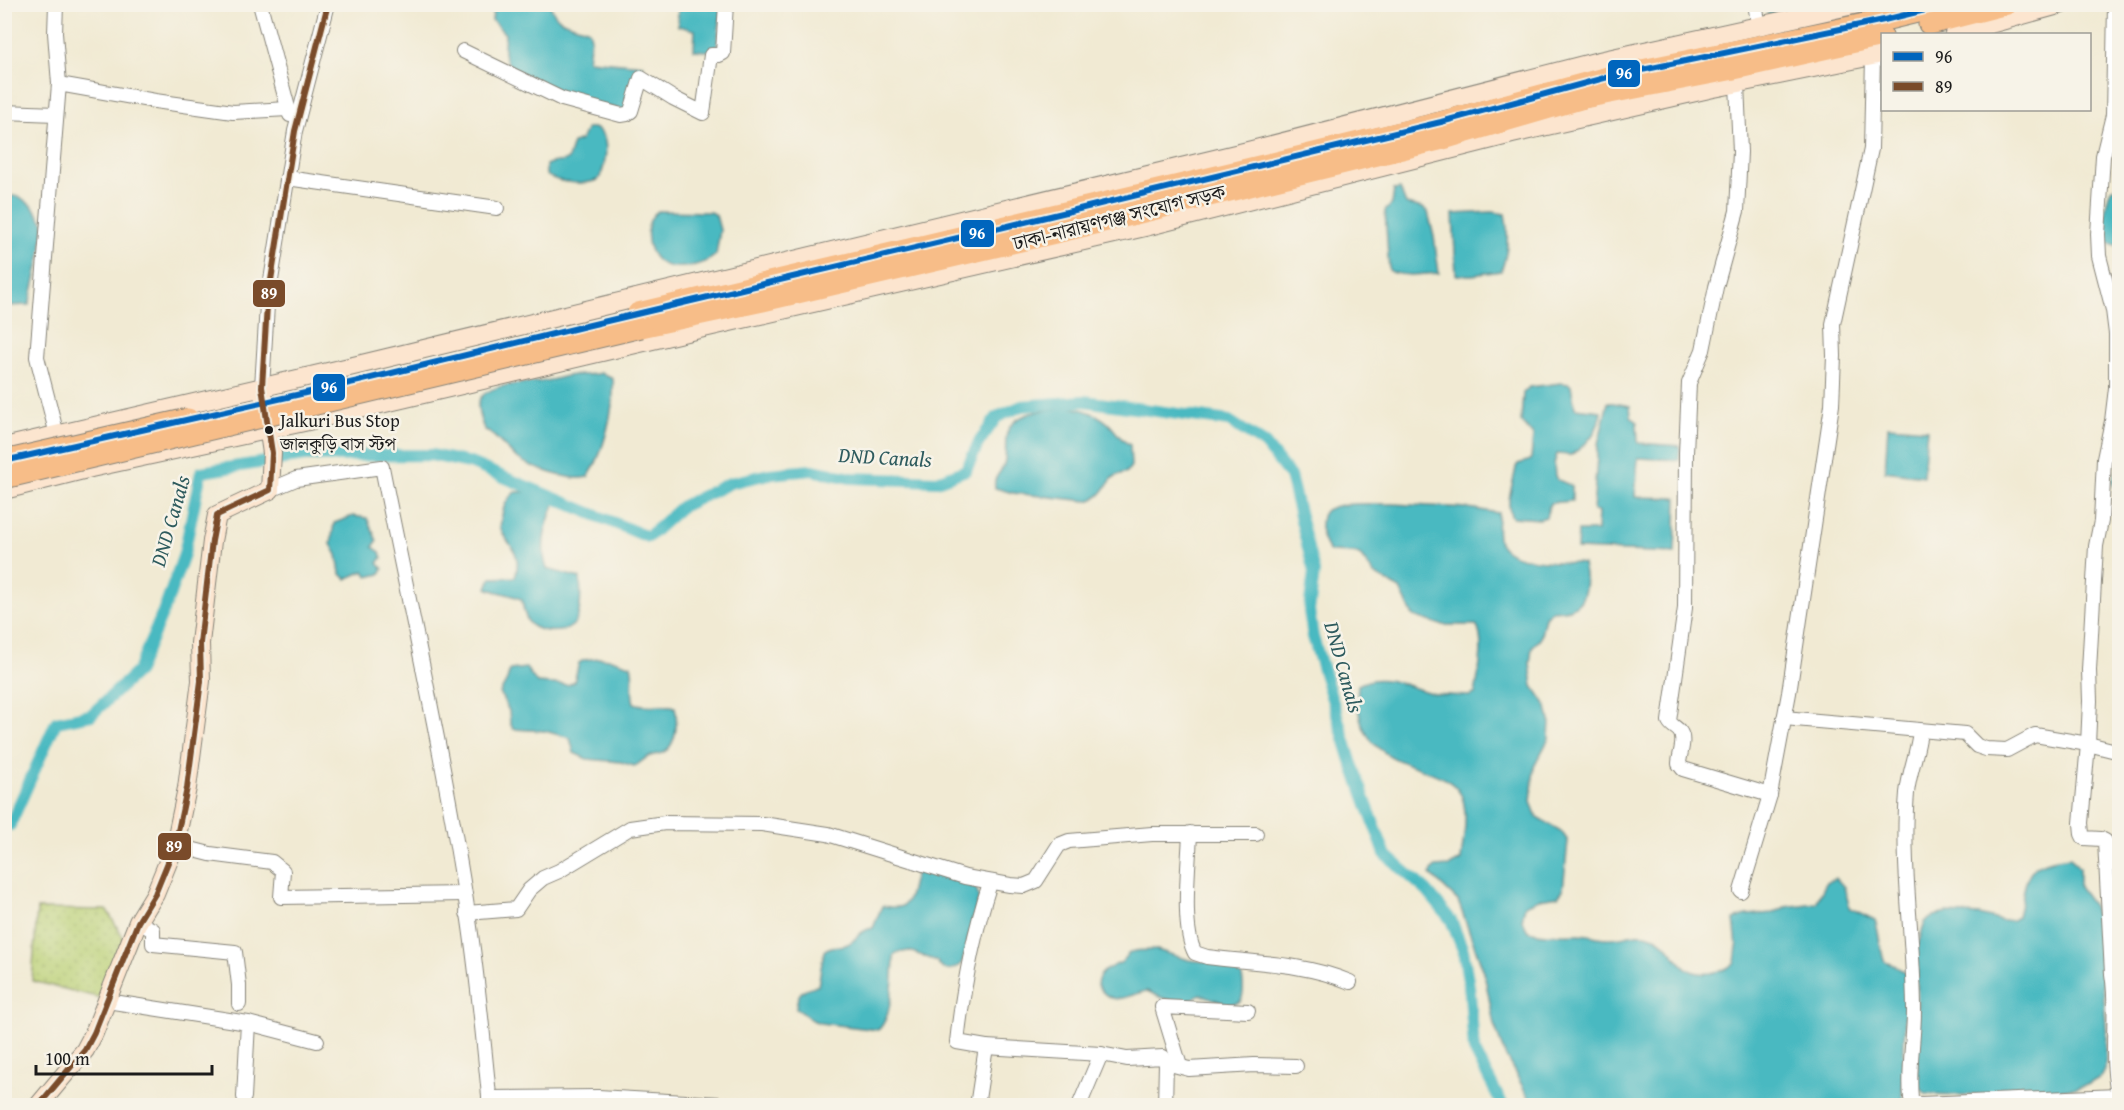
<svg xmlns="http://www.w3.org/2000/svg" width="2124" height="1110" viewBox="0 0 2124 1110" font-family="'Gentium Book Plus','Noto Serif Bengali',serif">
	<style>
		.green { fill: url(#green-dots); stroke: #6b7648; stroke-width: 1.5 }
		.water { fill: #4ab9c1; stroke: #336a6e; stroke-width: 1.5 }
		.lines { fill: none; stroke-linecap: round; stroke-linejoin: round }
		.canal { stroke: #4ab9c1; stroke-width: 12 }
		.street-casing { stroke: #868378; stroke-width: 16 }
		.secondary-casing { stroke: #868378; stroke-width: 20 }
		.primary-casing { stroke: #868378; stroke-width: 23 }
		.street { stroke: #fff; stroke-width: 14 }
		.secondary { stroke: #fce5cf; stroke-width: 18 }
		.primary { stroke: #f7bd88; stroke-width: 21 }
		.primary-bridge-casing { stroke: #868378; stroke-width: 23; stroke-linecap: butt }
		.primary-bridge { stroke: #f7bd88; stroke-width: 21 }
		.bus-1-casing { stroke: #f7f3e8; stroke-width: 10 }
		.bus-2-casing { stroke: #f7f3e8; stroke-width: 10 }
		.bus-1 { stroke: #0065bd; stroke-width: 6 }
		.bus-2 { stroke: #7a4b2a; stroke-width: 6 }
		.bus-dot { fill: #1c1c1c; stroke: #f7f3e8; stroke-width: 2 }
		.labels { text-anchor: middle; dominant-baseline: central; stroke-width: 5; stroke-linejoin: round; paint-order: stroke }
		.bus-label { font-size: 18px; fill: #1c1c1c; stroke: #f7f3e8; text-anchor: start }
		.street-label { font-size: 20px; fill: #1c1c1c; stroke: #f7f3e8 }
		.water-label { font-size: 21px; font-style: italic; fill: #2e5b5e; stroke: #f7f3e8 }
		.line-badge { stroke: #f7f3e8; stroke-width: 2 }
		.badge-label { font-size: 16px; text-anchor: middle; font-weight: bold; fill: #fff }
	</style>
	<defs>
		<pattern id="green-dots" width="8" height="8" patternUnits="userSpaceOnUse" patternTransform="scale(1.5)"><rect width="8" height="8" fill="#bad074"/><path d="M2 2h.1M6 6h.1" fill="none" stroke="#9fb264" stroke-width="1.8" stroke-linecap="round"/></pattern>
	</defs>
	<rect width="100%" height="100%" fill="#f7f3e8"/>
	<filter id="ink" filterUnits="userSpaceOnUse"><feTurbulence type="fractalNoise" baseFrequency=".0167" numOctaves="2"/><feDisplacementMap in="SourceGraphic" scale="12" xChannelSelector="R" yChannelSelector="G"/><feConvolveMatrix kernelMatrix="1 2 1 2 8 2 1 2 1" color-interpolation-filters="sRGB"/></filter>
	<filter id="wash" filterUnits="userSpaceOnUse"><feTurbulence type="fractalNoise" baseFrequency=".008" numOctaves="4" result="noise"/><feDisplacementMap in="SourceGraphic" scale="24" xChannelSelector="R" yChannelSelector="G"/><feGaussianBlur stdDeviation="1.35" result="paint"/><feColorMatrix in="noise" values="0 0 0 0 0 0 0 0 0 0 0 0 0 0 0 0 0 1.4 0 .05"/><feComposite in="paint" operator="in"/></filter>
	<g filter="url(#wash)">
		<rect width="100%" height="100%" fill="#f1ead3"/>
		<path class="green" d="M37,909l70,1 17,29 -23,59 -69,-17z"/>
		<g class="water">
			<path d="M494,5h56c8,21 20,17 39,25l2,8 -3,22 55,5 -4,14 -13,32 -63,-15 -51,-28c-11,-10 -8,-22 -7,-34l-13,-14z"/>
			<path d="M678,5h44l-5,41c-6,7 -14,5 -23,4l1,-20 -17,-4z"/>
			<path d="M1765,5h47l-37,11 -7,-2z"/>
			<path d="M587,128c26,-3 20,37 12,51 -13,7 -41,4 -53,-4v-10c8,-5 16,-1 22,-6l5,-16 8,-3z"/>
			<path d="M2119,186v60l-12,-3c-4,-18 -3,-36 4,-54z"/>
			<path d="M1400,189l6,15 17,4 5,4 6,25 5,36c-13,1 -41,5 -50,-3l-4,-59 7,-7 2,-14z"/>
			<path d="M4,195l16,2 13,10 11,16 -3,31 -12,51 -24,1z"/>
			<path d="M658,211l53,1 5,3 4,15 -4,25c-13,11 -44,18 -58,6 -13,-12 -15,-40 0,-50z"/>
			<path d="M1492,212l13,2c4,18 3,40 -4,57l-29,4h-16l-3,-61z"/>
			<path d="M601,373l12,6c2,27 -9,75 -25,98 -17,5 -58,-9 -72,-20 -12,-9 -19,-21 -32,-28 -3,-8 -8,-20 -5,-28 7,-18 49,-18 66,-20 9,-1 18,-5 28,-6 9,-1 18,1 28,-2z"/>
			<path d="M1561,383l8,1 2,2 4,22 26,3c-2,20 -13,33 -30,44l-14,-1 -3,10 1,12 3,4 14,6v15l-22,2 -4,14 -6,2 -28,-2c-8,-15 2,-34 4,-50l2,-3 13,-4 2,-25 -12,-13 2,-29 7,-6z"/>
			<path d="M1608,402l22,4 1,10 6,6 1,21 42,3 -1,14 -41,-2 -3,39 42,1 -2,55 -98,-4 1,-18h19l1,-20h-5l5,-67z"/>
			<path d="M1068,407c16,2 29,6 41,17 8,8 10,15 21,21l1,21 -4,6c-5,2 -10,2 -14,6 -9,10 -11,20 -26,23l-74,-8 -18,-5c-2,-11 4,-13 8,-21 4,-8 2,-20 3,-29 3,-27 40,-28 62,-31z"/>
			<path d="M1888,426l39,3 -4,47 -38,-5z"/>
			<path d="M2117,447h2v48l-4,-5 -3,-9 6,-14z"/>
			<path d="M515,492h14l27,9c-10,22 -17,44 -9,68l33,9c1,12 2,31 -4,43 -7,14 -38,13 -47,2 -5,-7 -6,-16 -7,-23 -12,-7 -23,-6 -35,-12l4,-10 24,-1c8,-25 -6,-30 -15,-49 2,-15 3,-26 15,-36z"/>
			<path d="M1393,504l75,4 30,5c0,9 -2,21 1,29 9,22 63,19 84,22 4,15 5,38 -12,44 -6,3 -14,2 -20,3l-6,6 -5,22 -8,8 -2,17 3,22 14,21 3,14 -1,17 -15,29 -3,35 6,15 24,14 7,10 -5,49 -5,6 -19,3 -14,6 -3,15 6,11c17,5 33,3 51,3 10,0 21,5 32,4 14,0 26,-8 41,-2 25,8 24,42 58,37 11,-2 17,-3 25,-11l2,-16 -3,-27 13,-4 27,-2 11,-6 31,-4 10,-20 10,-5 8,9 6,21 25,12c5,14 4,28 10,42l11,4 9,7 1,16 -4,116h-369l-28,-50 -11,-31 -10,-52 -26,-71 -28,-27 5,-7 15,-1 11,-6c2,-18 7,-42 2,-60 -13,-46 -113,-17 -105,-115 25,-14 49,2 73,8 12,3 26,2 38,3l6,-2c3,-18 11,-54 1,-69h-35l-28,-9 -13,-27 -26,-15 -13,-18 -6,-3 -25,-1c-6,-8 -10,-16 -9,-26 0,-4 0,-10 3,-14 12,-12 53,-7 69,-8z"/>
			<path d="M353,516l14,2 10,23 -4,6 7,5 2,6 -4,5 5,6 -3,5 -12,3 -4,-6 -18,8 -6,-6 -3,-18 -6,-11 3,-21z"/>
			<path d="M599,658l12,1 20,6c4,13 -1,25 3,38 15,6 31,-1 41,4 3,13 2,38 -11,45 -4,3 -9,2 -14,4 -7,2 -9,8 -16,10l-13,-4 -34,-3 -13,-6 -4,-15 -25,-7 -32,-2 -3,-6 -1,-12 -9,-18 7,-13 3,-10 16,-2 11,15 31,2 6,-3 5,-19 5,-3z"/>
			<path d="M2070,857l9,11v19l14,19 6,21 8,111 -2,32 -3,6 -15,9 -13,3 -55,7 -26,1 -67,-2 -7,-7 -2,-27v-112l8,-26 9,-6 13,-3 32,2 23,6 11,-1 5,-4c11,-41 3,-53 52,-59z"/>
			<path d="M923,869l48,16 5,3 3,9 -17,66c-9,8 -19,11 -25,-2l-28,-10 -13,2 -2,4c-1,19 -1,60 -16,73l-58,-7 -8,-3 -16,-12c1,-15 7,-21 22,-22l6,-35c7,-7 15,-3 24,-7 10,-4 9,-13 25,-16l9,-22c6,0 15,3 20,0 11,-6 8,-27 16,-36z"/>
			<path d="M1157,950l32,10 47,5 4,3c3,12 5,22 1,33 -14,9 -27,-5 -41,-6 -17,13 -37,4 -53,-4 -21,4 -34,18 -50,-6 1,-14 14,-18 25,-23 7,-15 20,-11 35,-12z"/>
		</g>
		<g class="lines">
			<path class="canal" d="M4,825h6l46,-103 35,-7 47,-44 28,-66 18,-51 17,-82 103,-16 127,-1 39,8 178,74 33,-30 49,-24 39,-9 43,-4 39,8 86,3 29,-11 13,-28 18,-25 25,-11 62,-5 145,20 36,23 25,32 24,96 -5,39 4,26 38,124 34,93 42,37 24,29 12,30 7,43 4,57 29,56"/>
		</g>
	</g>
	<g filter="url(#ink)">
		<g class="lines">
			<defs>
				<g id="street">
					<path d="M56,4l-1,29 4,51"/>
					<path d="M260,4l30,111"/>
					<path d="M1755,4l4,23"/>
					<path d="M463,51l99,48 59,16 6,-1 4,-3 10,-33 32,20 30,15 8,-58h8l4,-2 3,-49"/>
					<path d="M1737,84l3,68 -3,59 -21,76 -13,63 -14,33 -3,70 -1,155 -16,113c3,6 8,6 11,11 6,8 -1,23 -1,32l4,5 87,26"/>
					<path d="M4,112l52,2"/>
					<path d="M287,178l210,30"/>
					<path d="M262,387l5,-82 28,-174 33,-127"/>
					<path d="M57,435l-20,-78 22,-273 96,17 78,11 55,-3"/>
					<path d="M270,490l26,-11 86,-12c30,151 64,301 87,453 9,61 15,123 21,186"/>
					<path d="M1784,718l181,16 12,12 9,3 21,1 28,-15 53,9 2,-43 -1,-31 7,-124 5,-25 3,-62 8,-38 4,-33v-54l-3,-24 -14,-54 -1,-22 5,-78 10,-41 2,-111"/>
					<path d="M1920,731c-2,21 -11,41 -13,62 -6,73 7,146 7,218 0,29 -6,58 -3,87l3,5 7,1 197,-8"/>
					<path d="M2120,752l-32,-8 -7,79 1,11 2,4 17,1 4,2 7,133c7,39 -4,89 8,126"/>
					<path d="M1190,833c-1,31 -9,95 5,120l12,4c47,6 99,6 143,25"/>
					<path d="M175,845l35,9 62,8 11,9 -2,26 183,-3"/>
					<path d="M1741,891l29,-96 19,-102 43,-288 2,-49 -1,-32 38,-175 2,-93"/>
					<path d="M467,913l49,-4 13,-19 14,-12 16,-7 71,-43 35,-5 97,1 66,10 137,43 45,8 14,1 12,-5 23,-36 10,-4 83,-7h104"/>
					<path d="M138,922l15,8v14l82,8 4,33v19"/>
					<path d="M107,1001l141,22 -4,74"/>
					<path d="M248,1023l69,18"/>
					<path d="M986,1047l-29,-5c6,-55 16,-106 33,-159"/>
					<path d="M1180,1066l-18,-59 86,4"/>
					<path d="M489,1098l109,-1 158,9"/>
					<path d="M977,1106l9,-59 115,7 26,5 36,-2 3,6 23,6 65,-4 42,1"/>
					<path d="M1079,1106l22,-52"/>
					<path d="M1165,1106l1,-43"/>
				</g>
				<g id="secondary">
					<path d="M1954,34l108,-30"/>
					<path d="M4,447l341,-79 907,-218 347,-89 259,-57"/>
					<path d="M4,490l87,-22 213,-46 391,-92 450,-103 367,-93 197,-45 173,-35"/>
					<path d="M38,1106l47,-56 9,-17 44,-111 17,-28 20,-49 12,-57 14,-107 -1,-38 12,-102 5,-26 53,-25 2,-37 -10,-66"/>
				</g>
				<g id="primary">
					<path d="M1929,24l78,-20"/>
					<path d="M638,313l668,-158 135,-33 167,-45 276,-57 66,-16"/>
					<path d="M641,327l122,-26 344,-80 340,-83 137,-40 150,-29 148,-33"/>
				</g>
			</defs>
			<use href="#street" class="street-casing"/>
			<use href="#secondary" class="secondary-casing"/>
			<use href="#primary" class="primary-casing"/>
			<use href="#street" class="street"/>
			<use href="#secondary" class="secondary"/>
			<use href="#primary" class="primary"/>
			<defs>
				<g id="primary-bridge">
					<path d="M4,461l184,-42"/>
					<path d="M4,478l637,-151"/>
				</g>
			</defs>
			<use href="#primary-bridge" class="primary-bridge-casing"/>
			<use href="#primary-bridge" class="primary-bridge"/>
			<defs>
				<path id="bus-1" d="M4,461l359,-81 227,-55 414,-98 437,-105 167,-45 276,-57 66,-16"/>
				<path id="bus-2" d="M38,1106l47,-56 9,-17 44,-111 17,-28 20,-49 12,-57 14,-107 -1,-38 12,-102 5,-26 53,-25 2,-37 -10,-66 5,-82 28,-174 33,-127"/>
			</defs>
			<use href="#bus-1" class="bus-1-casing"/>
			<use href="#bus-2" class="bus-2-casing"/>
			<use href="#bus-1" class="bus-1"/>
			<use href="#bus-2" class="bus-2"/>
		</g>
	</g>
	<circle class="bus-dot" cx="269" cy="430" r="5"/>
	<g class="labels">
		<g class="bus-label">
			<text x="280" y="420">Jalkuri Bus Stop<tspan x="280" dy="23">জালকুড়ি বাস স্টপ</tspan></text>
		</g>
		<g class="street-label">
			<text transform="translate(1119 217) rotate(-14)">ঢাকা-নারায়ণগঞ্জ সংযোগ সড়ক</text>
		</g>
		<g class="water-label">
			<text transform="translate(885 457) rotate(3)">DND Canals</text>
			<text transform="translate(170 521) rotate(-74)">DND Canals</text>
			<text transform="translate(1344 667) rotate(74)">DND Canals</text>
		</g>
	</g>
	<g class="line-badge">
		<rect x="1607" y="59" width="34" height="29" rx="6" fill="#0065bd"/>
		<rect x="960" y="219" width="35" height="29" rx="6" fill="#0065bd"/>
		<rect x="252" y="279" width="34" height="29" rx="6" fill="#7a4b2a"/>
		<rect x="312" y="373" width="34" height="29" rx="6" fill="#0065bd"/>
		<rect x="157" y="832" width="35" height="29" rx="6" fill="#7a4b2a"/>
	</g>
	<g class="badge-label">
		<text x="1624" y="79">96</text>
		<text x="977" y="239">96</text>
		<text x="269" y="299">89</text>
		<text x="329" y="393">96</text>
		<text x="174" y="852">89</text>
	</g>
	<rect width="2124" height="1110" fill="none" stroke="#f7f3e8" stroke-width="24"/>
	<rect x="1881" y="33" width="210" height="78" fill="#f7f3e8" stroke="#9f9d96" stroke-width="1.5"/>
	<rect x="1893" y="52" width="30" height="9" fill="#0065bd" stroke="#9f9d96" stroke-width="1.5"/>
	<text x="1935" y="63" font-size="18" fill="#1c1c1c">96</text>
	<rect x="1893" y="82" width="30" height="9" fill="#7a4b2a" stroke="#9f9d96" stroke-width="1.5"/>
	<text x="1935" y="93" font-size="18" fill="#1c1c1c">89</text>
	<path d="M36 1065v9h176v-9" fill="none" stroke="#1c1c1c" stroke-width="3"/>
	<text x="45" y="1065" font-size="18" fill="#1c1c1c" stroke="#f7f3e8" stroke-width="4.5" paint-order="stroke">100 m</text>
</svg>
